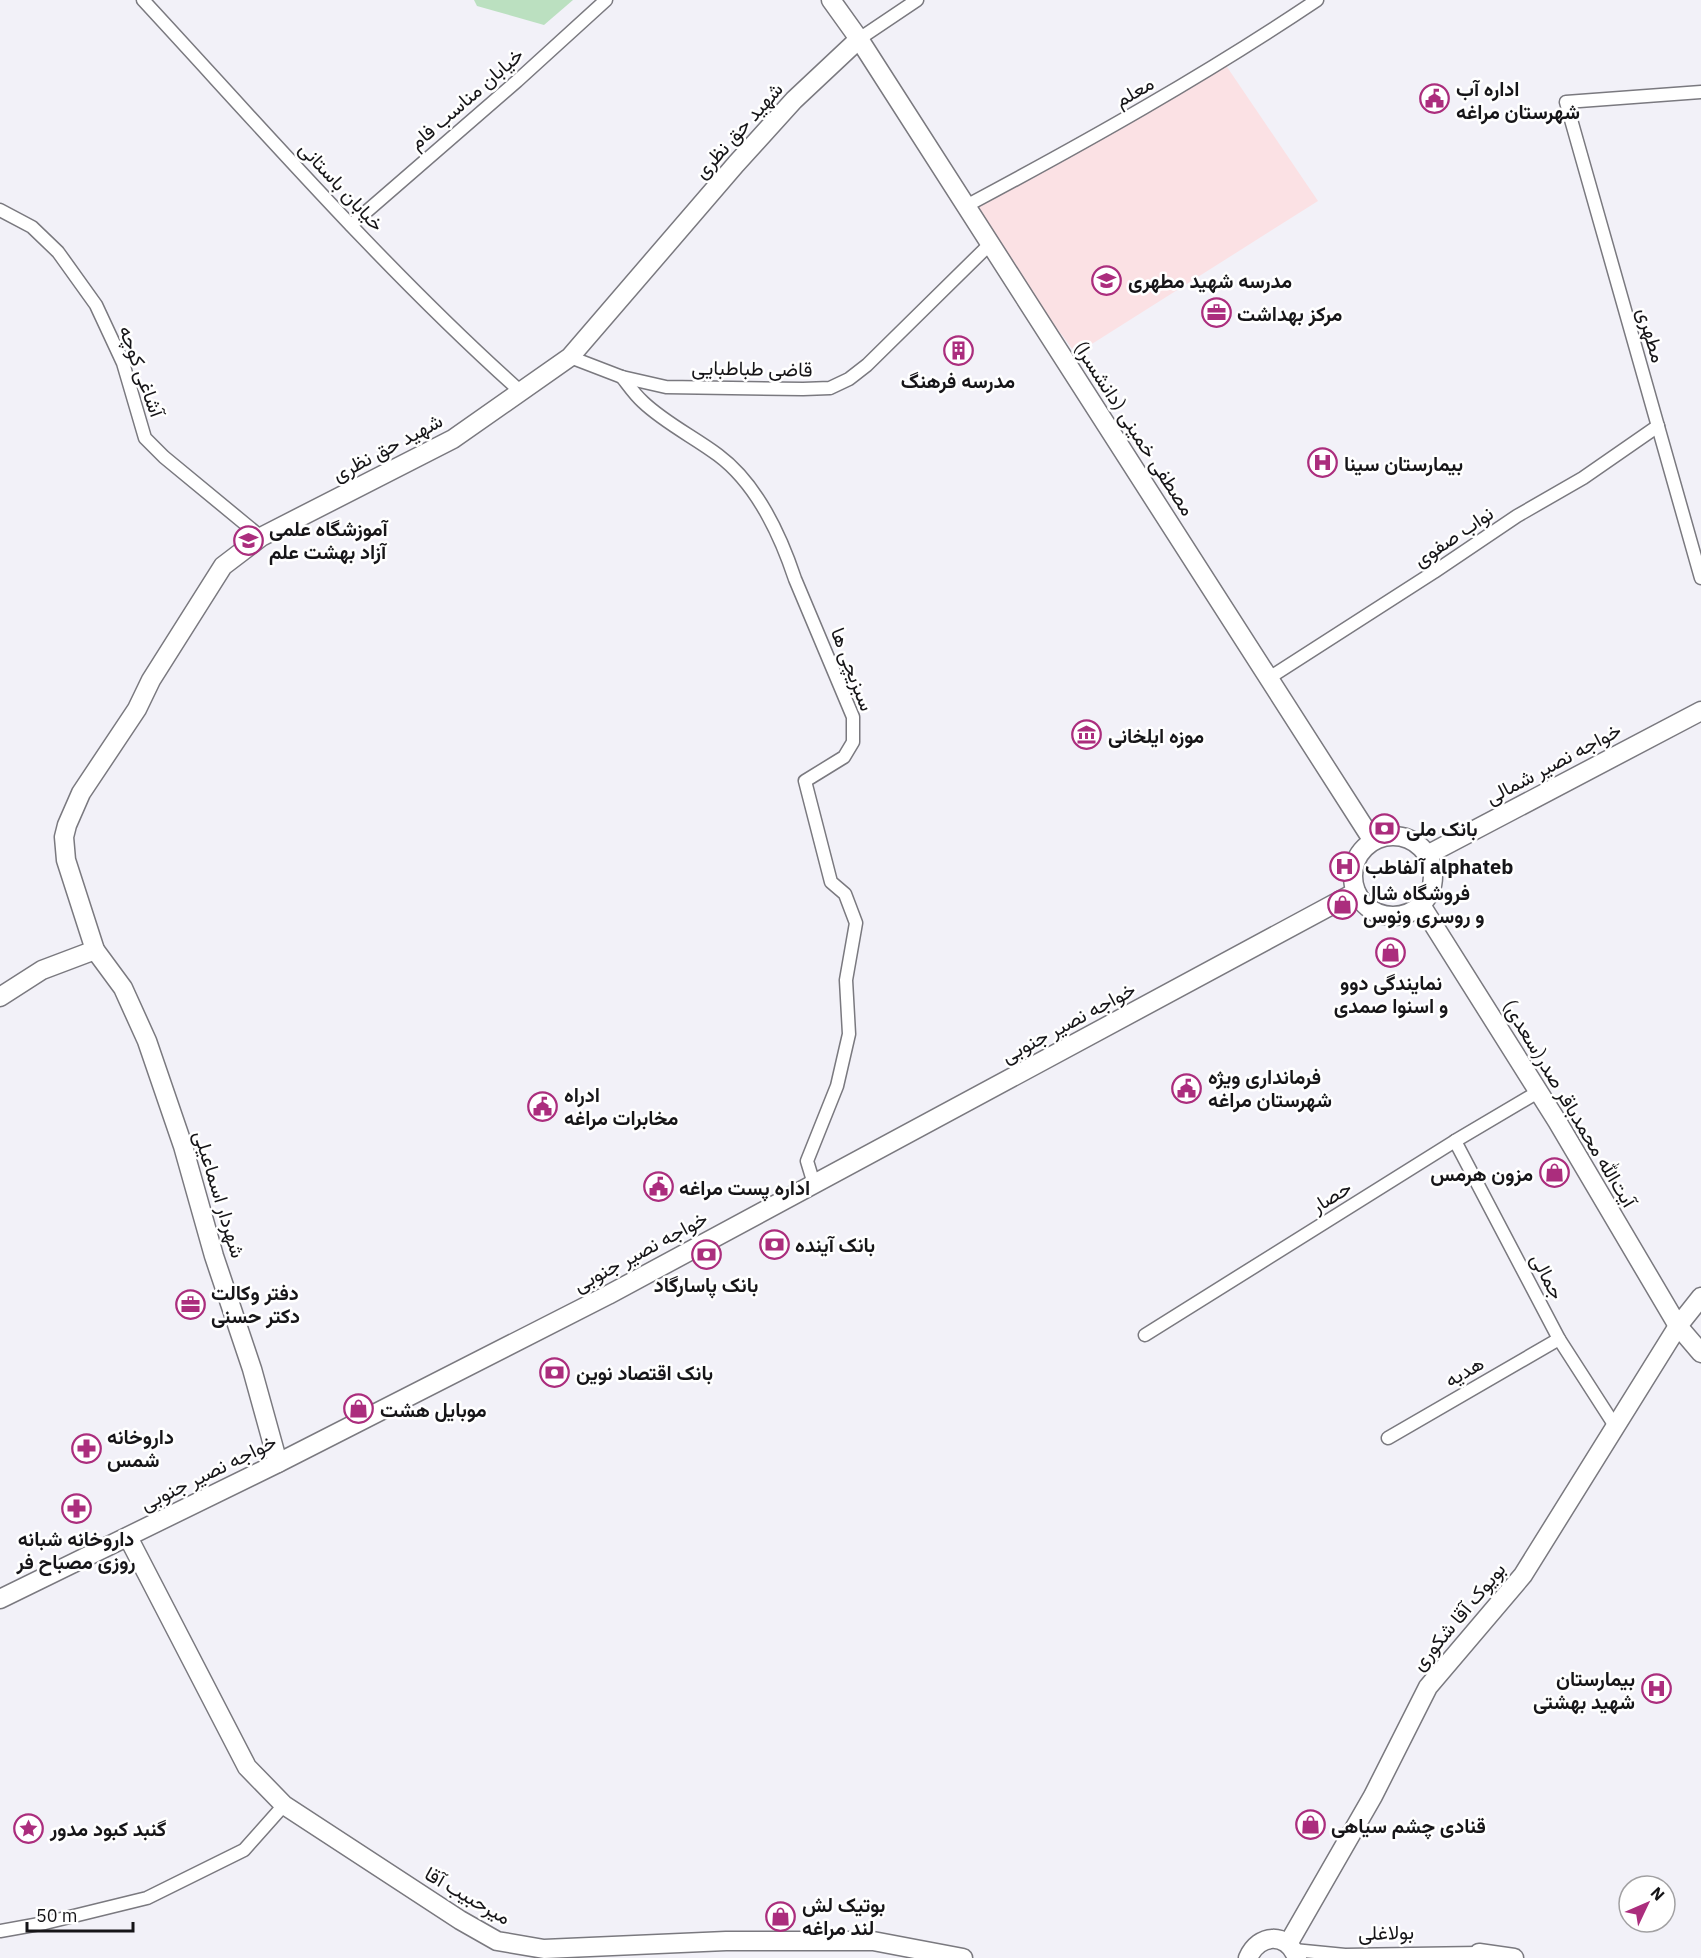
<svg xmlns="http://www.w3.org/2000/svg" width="1701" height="1958" viewBox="0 0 1701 1958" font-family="'IBM Plex Sans',Vazirmatn,sans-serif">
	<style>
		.education { fill: #fbe1e4 }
		.park { fill: #bbe0c0 }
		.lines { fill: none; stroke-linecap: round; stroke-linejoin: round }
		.street-casing { stroke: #7a797f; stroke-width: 15 }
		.secondary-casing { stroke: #7a797f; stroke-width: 21 }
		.street { stroke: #fff; stroke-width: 12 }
		.secondary { stroke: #fff; stroke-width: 18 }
		.labels { text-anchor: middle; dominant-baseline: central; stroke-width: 5; stroke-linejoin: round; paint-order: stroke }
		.poi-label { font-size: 20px; font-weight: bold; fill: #161518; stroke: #fff; text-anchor: start }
		.street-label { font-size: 20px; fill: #161518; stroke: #fff }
	</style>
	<rect width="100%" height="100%" fill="#f2f1f8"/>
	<path class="education" d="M1223,61l95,140 -242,153 -110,-148z"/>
	<path class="park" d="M474,0h99l-29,25 -67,-19z"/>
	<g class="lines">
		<defs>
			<g id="street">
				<path d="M143,0c123,133 242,270 377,391"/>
				<path d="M859,39l58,-39"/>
				<path d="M1701,92l-135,10 135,476"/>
				<path d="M966,206c120,-64 238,-130 351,-206"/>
				<path d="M0,210l32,17 26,25 38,53 27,58 22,75 19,19 97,80"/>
				<path d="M351,225l166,-144 89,-81"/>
				<path d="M570,357l52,20 44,10 137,2 27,-1 19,-9 18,-14 123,-121"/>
				<path d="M622,377c7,9 13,18 21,25 22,21 51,35 75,53 39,29 62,79 77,124l58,138v25l-9,15 -39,24 26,101 14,12 11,29 -10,57 3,54 -12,52 -30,75 7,23"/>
				<path d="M1269,678l165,-106 83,-56 66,-38 75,-52"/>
				<path d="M1455,1141l104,198 56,87"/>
				<path d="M1145,1335l310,-194 83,-49"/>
				<path d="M1388,1438l171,-99"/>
				<path d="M0,1931l45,-8 102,-25 97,-48 40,-45"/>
				<path d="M1294,1950l51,5 134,-2"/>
			</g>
			<g id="secondary">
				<path d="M831,0l28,39 514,802"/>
				<circle cx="1393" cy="876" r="40"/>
				<path d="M1427,855l274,-144"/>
				<path d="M1421,905l136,216 121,205 23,27"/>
				<path d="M0,997l42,-27 53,-20"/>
				<path d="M278,1463l-26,-94 -38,-113 -31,-110 -36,-105 -24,-53 -28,-38 -29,-90 -2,-23 3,-12 14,-32 56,-84 14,-29 72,-114 38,-29 192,-98 117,-82 166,-193 58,-64 65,-61"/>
				<path d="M128,1537l119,230 37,38 176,115 37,21 47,8 182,-8h147l90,17"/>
				<path d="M0,1599l278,-136 330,-168 748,-403"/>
				<path d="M1288,1944l85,-148 55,-109 95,-112 155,-249 23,-29"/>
				<path d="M1479,1953l35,5"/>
				<path d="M1248,1958c11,-25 39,-26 49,0"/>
			</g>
		</defs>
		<use href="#street" class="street-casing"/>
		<use href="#secondary" class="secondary-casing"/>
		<use href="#street" class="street"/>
		<use href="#secondary" class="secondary"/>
	</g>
	<defs>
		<symbol id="civic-ring" viewBox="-11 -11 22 22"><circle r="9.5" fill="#fff" stroke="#ab2d7d" stroke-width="1.5"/><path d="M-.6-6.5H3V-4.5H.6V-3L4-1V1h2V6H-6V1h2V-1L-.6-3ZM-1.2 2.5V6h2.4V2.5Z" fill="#ab2d7d"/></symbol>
		<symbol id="school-ring" viewBox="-11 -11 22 22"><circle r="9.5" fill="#fff" stroke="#ab2d7d" stroke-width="1.5"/><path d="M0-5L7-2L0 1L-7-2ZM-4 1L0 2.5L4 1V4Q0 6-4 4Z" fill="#ab2d7d"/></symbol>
		<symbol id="office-ring" viewBox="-11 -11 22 22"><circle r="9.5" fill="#fff" stroke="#ab2d7d" stroke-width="1.5"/><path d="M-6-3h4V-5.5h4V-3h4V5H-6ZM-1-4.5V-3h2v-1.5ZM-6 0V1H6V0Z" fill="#ab2d7d"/></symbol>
		<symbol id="building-ring" viewBox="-11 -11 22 22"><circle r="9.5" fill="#fff" stroke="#ab2d7d" stroke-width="1.5"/><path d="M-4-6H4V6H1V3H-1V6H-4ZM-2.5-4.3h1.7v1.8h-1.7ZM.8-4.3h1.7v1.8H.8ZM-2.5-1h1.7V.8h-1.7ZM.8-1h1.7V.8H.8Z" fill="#ab2d7d"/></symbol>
		<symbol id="hospital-ring" viewBox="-11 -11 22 22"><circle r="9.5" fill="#fff" stroke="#ab2d7d" stroke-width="1.5"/><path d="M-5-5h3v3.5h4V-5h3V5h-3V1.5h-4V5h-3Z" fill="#ab2d7d"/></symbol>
		<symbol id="museum-ring" viewBox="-11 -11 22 22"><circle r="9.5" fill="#fff" stroke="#ab2d7d" stroke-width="1.5"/><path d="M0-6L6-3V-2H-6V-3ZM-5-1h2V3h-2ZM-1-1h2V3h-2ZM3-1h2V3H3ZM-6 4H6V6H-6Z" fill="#ab2d7d"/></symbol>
		<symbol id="bank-ring" viewBox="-11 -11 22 22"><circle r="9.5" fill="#fff" stroke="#ab2d7d" stroke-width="1.5"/><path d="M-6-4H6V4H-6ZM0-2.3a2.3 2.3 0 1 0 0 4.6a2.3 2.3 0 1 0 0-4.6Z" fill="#ab2d7d"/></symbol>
		<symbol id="shop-ring" viewBox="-11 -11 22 22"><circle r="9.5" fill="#fff" stroke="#ab2d7d" stroke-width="1.5"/><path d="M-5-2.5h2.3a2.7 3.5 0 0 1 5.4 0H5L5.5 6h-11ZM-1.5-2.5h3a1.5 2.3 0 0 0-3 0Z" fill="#ab2d7d"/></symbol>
		<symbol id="pharmacy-ring" viewBox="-11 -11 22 22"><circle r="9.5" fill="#fff" stroke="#ab2d7d" stroke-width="1.5"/><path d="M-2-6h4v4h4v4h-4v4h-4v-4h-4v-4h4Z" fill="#ab2d7d"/></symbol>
		<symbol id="sight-ring" viewBox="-11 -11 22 22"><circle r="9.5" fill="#fff" stroke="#ab2d7d" stroke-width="1.5"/><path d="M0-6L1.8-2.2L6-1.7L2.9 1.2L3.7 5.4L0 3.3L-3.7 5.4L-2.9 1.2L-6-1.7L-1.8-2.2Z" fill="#ab2d7d"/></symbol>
	</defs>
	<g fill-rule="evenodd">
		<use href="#civic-ring" x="1418" y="82" width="33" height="33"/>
		<use href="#school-ring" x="1090" y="264" width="33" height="33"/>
		<use href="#office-ring" x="1200" y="296" width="33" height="33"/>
		<use href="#building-ring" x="942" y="334" width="33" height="33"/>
		<use href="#hospital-ring" x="1306" y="446" width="33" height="33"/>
		<use href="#school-ring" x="232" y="524" width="33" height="33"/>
		<use href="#museum-ring" x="1070" y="718" width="33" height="33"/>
		<use href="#bank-ring" x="1368" y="812" width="33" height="33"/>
		<use href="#hospital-ring" x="1328" y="850" width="33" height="33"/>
		<use href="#shop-ring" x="1326" y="888" width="33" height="33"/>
		<use href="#shop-ring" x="1374" y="936" width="33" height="33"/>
		<use href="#civic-ring" x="1170" y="1072" width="33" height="33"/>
		<use href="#civic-ring" x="526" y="1090" width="33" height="33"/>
		<use href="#shop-ring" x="1538" y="1156" width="33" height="33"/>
		<use href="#civic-ring" x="642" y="1170" width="33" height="33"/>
		<use href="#bank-ring" x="758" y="1228" width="33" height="33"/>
		<use href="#bank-ring" x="690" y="1238" width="33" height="33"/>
		<use href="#office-ring" x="174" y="1288" width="33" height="33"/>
		<use href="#bank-ring" x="538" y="1356" width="33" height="33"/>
		<use href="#shop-ring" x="342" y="1392" width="33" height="33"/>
		<use href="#pharmacy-ring" x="70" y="1432" width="33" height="33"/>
		<use href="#pharmacy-ring" x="60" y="1492" width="33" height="33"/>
		<use href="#hospital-ring" x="1640" y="1672" width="33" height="33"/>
		<use href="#shop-ring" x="1294" y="1808" width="33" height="33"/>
		<use href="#sight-ring" x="12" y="1812" width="33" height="33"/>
		<use href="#shop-ring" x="764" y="1900" width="33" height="33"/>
	</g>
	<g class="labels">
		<g class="poi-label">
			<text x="1456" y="88">اداره آب<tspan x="1456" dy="23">شهرستان مراغه</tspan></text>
			<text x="1128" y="280">مدرسه شهید مطهری</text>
			<text x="1237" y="313">مرکز بهداشت</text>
			<text x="958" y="380" text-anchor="middle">مدرسه فرهنگ</text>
			<text x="1344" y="463">بیمارستان سینا</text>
			<text x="269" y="528">آموزشگاه علمی<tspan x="269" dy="23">آزاد بهشت علم</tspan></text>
			<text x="1108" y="735">موزه ایلخانی</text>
			<text x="1406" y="828">بانک ملی</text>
			<text x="1365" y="866">آلفاطب alphateb</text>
			<text x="1363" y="892">فروشگاه شال<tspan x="1363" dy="23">و روسری ونوس</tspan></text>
			<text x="1391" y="982" text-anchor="middle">نمایندگی دوو<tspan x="1391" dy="23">و اسنوا صمدی</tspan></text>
			<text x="1208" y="1076">فرمانداری ویژه<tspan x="1208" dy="23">شهرستان مراغه</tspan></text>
			<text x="564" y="1094">ادراه<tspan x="564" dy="23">مخابرات مراغه</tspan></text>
			<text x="1533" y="1173" text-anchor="end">مزون هرمس</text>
			<text x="679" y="1187">اداره پست مراغه</text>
			<text x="795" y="1244">بانک آینده</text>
			<text x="706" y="1284" text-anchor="middle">بانک پاسارگاد</text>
			<text x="211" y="1292">دفتر وکالت<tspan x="211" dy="23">دکتر حسنی</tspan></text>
			<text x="576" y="1372">بانک اقتصاد نوین</text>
			<text x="380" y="1409">موبایل هشت</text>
			<text x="107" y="1436">داروخانه<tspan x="107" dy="23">شمس</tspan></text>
			<text x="76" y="1538" text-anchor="middle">داروخانه شبانه<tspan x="76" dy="23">روزی مصباح فر</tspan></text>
			<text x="1635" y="1678" text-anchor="end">بیمارستان<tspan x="1635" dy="23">شهید بهشتی</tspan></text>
			<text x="1331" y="1825">قنادی چشم سیاهی</text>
			<text x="50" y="1828">گنبد کبود مدور</text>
			<text x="802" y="1904">بوتیک لش<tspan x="802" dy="23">لند مراغه</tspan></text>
		</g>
		<g class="street-label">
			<text transform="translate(1134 91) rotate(-30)">معلم</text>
			<text transform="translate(466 98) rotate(-41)">خیابان مناسب فام</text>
			<text transform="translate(738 130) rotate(-48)">شهید حق نظری</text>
			<text transform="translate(342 186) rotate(47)">خیابان باستانی</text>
			<text transform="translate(1652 335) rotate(74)">مطهری</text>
			<text transform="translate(752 368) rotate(1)">قاضی طباطبایی</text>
			<text transform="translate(142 371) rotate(70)">آشاغی کوچه</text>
			<text transform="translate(1135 428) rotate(57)">مصطفی خمینی (دانشسرا)</text>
			<text transform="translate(387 447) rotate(-28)">شهید حق نظری</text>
			<text transform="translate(1453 536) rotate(-34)">نواب صفوی</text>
			<text transform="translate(853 669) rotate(69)">سبزیچی ها</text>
			<text transform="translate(1553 763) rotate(-28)">خواجه نصیر شمالی</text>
			<text transform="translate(1068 1022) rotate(-28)">خواجه نصیر جنوبی</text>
			<text transform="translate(1570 1103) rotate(59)">آیت‌الله محمدباقر صدر(سعدی)</text>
			<text transform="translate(220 1194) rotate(73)">شهردار اسماعیلی</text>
			<text transform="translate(1331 1196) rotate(-32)">حصار</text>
			<text transform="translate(640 1251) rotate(-28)">خواجه نصیر جنوبی</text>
			<text transform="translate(1548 1276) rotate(62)">جمالی</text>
			<text transform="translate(1464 1371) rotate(-30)">هدیه</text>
			<text transform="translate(208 1472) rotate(-26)">خواجه نصیر جنوبی</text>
			<text transform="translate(1458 1616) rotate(-50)">بویوک آقا شکوری</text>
			<text transform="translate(468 1895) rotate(30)">میرحبیب آقا</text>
			<text transform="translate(1386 1932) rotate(-1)">بولاغلی</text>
		</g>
	</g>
	<g transform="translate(1647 1904) rotate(46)"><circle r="28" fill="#ffffff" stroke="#a2a1a3" stroke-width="1.5"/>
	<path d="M0-4.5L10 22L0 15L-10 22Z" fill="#ab2d7d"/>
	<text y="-9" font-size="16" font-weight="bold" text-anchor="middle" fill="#161518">N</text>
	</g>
	<path d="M27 1922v9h106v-9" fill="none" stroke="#161518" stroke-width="3"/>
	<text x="36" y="1922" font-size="18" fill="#161518" stroke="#ffffff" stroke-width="4.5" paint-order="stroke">50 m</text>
</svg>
